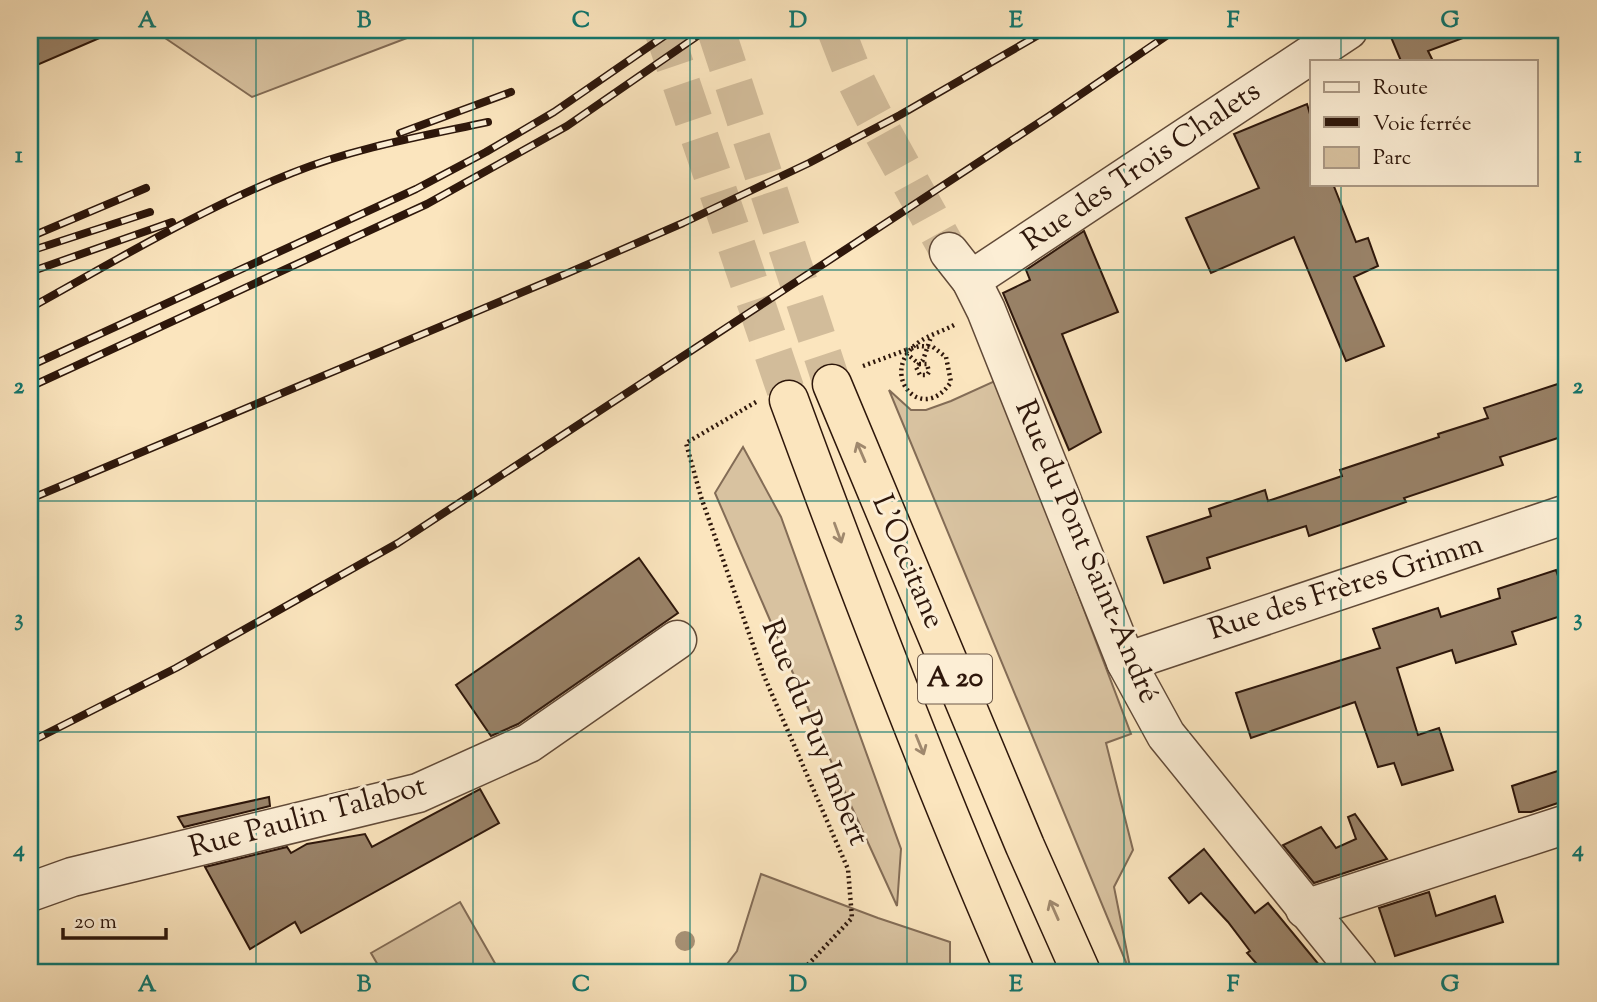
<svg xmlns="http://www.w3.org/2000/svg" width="1597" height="1002" viewBox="0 0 1597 1002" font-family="'Sorts Mill Goudy',serif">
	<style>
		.green { fill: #d8c2a0; stroke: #836c56; stroke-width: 2 }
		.building { fill: #998268; stroke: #2e170b; stroke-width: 2 }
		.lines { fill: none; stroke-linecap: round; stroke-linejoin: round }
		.minor-tunnel { stroke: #d2bc9a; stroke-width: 38; stroke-dasharray: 38 19; stroke-linecap: butt }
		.highway-tunnel { stroke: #d2bc9a; stroke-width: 38; stroke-dasharray: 38 19; stroke-linecap: butt }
		.minor-casing { stroke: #614a38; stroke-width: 41 }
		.highway-casing { stroke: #2e170b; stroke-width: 41 }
		.path { stroke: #2e170b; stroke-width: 4.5; stroke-dasharray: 2 3.5; stroke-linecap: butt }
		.minor { stroke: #fceed5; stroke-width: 38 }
		.highway { stroke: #fbe5be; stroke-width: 38 }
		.rail-casing { stroke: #2e170b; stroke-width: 8 }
		.rail { stroke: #fceed5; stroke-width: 5; stroke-dasharray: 16; stroke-linecap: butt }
		.path-bridge { stroke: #2e170b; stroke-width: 4.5; stroke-dasharray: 2 3.5; stroke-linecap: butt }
		.tree { fill: #a69074 }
		.oneway { stroke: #9f886d }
		.grid { fill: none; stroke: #0f766e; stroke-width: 2; stroke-opacity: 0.55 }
		.labels { text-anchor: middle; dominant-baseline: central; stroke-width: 6; stroke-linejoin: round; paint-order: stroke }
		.shield { fill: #fceed5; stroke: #6c5848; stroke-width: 2 }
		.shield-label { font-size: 28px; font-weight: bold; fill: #2e170b }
		.street-label { font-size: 30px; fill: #2e170b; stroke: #fceed5 }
		.neatline { fill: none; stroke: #0f766e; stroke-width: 2.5 }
		.grid-label { font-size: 23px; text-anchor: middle; font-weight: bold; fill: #0f766e }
	</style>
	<rect width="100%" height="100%" fill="#fbe5be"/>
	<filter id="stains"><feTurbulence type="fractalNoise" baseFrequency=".00286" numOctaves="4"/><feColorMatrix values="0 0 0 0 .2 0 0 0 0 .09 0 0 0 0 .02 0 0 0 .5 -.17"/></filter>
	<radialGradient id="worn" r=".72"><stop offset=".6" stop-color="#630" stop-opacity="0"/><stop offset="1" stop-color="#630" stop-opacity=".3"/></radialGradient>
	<g class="green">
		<path d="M165,30h263l-176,67 -90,-61z"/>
		<path d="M997,380l134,354 -25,9 27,107 -19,37 17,85h-1l-241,-582 22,20h15l25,-9z"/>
		<path d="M743,447l38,70 120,332 -4,57 -60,-131 -122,-282z"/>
		<path d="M761,874l117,44 72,24v30h-229l16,-21z"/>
		<path d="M460,902l40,70h-118l-11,-19z"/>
	</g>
	<g class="building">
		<path d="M30,30h88l-88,38z"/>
		<path d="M1388,30h90l1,2 -51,19 5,10h-32z"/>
		<path d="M1307,104l5,17v63h21l23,58 12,-4 10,28 -24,11 30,69 -38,15 -52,-124 -83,36 -25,-55 73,-30 -25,-54z"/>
		<path d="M1084,231l34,81 -56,22 39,98 -32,18 -66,-157 27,-13 -4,-10z"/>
		<path d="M1567,381v54l-67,22 3,8 -99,33 2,4 -97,34 -3,-10 -99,32 3,10 -46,15 -17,-46 64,-21 -2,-7 56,-19 3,11 74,-25 -2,-6 99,-33 -1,-3 50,-16 -4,-10z"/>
		<path d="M639,558l39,55 -160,111 -27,12 -35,-51z"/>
		<path d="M1556,570l2,6 9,-3v41l-55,18 4,12 -60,19 -4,-13 -55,18 21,67 21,-7 14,42 -51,15 -8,-22 -16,4 -23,-65 -104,36 -15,-45 144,-45 -7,-19 65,-21 3,9 59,-19 -2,-9z"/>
		<path d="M1567,768v32l-36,12h-12l-7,-26z"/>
		<path d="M480,789l19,34 -198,110 -6,-11 -45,27 -45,-82 82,-20 4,6 16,-9 58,-10 7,13z"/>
		<path d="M269,797l1,9 -86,21 -6,-10z"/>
		<path d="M1355,814l32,45 -73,24 -31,-38 38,-18 15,21 20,-9 -8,-22z"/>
		<path d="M1204,849l51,64 13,-10 57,69h-61l-17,-19 3,-2 -22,-29 -27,-29 -12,10 -20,-25z"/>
		<path d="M1429,892l7,24 59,-20 8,26 -108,34 -16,-48z"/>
	</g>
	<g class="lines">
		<path class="minor-tunnel" d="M836,30l19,49 18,36 76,137"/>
		<g class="highway-tunnel">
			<path d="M663,30l126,370"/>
			<path d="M716,30l116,354"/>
		</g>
		<defs>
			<g id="minor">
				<path d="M949,252l22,28 15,30 140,352 40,73 192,237"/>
				<path d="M971,280l377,-250"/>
				<path d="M1126,662l441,-148"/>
				<path d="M30,892l42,-15 346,-84 111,-50 148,-103"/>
				<path d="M1305,909l262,-85"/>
			</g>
			<g id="highway">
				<path d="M832,384l193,462 56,126"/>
				<path d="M789,400c71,193 144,384 226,572"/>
			</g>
		</defs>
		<use href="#minor" class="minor-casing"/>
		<use href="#highway" class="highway-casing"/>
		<g class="path">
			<path d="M933,347l13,10 5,25c-30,45 -75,-10 -32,-40 10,-7 24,-11 35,-17"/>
			<path d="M919,364h8l2,8 -2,3h-7l-4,-8 7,-7 8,-23"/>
			<path d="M863,366l43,-16"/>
			<path d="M756,402l-70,41 15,54 63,179 84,193 4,49 -51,54"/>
		</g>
		<use href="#minor" class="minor"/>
		<use href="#highway" class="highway"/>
		<defs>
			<g id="rail">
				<path d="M400,133l111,-41"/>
				<path d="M30,237l116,-49"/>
				<path d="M30,251l120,-39"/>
				<path d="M30,272l142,-50"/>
				<path d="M30,308c85,-47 171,-99 262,-135 62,-25 131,-37 196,-51"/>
				<path d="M30,366l386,-177 70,-37 68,-40 119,-82"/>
				<path d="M30,387l397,-183 140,-78 139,-96"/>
				<path d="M30,499l538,-226 115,-50 126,-60 91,-48 147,-85"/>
				<path d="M30,742l146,-74 222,-125 651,-427 126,-86"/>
			</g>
		</defs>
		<use href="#rail" class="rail-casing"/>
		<use href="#rail" class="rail"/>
		<g class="path-bridge">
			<path d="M906,350l14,-4 13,1"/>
			<path d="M906,353l13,11"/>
		</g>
	</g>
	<circle class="tree" cx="685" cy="941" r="10"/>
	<defs><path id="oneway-shaft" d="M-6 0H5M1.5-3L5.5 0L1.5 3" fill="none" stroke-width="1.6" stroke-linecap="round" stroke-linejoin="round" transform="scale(1.75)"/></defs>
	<g class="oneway">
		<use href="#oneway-shaft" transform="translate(861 452) rotate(-113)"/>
		<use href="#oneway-shaft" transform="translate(838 533) rotate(70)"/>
		<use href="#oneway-shaft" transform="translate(920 745) rotate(68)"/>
		<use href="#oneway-shaft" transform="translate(1054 910) rotate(-114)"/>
	</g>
	<path class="grid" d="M256,30v942M473,30v942M690,30v942M907,30v942M1124,30v942M1341,30v31M1341,184v788M30,270h1537M30,501h1537M30,732h1537"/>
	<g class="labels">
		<rect class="shield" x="918" y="654.5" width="74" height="49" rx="5"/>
		<g class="shield-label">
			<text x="955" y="679">A 20</text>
		</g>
		<g class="street-label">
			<text transform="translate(1142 167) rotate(-34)">Rue des Trois Chalets</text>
			<text transform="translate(1086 552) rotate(67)">Rue du Pont Saint-André</text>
			<text transform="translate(907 562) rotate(67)">L'Occitane</text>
			<text transform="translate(1346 588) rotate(-18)">Rue des Frères Grimm</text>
			<text transform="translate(814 733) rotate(68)">Rue du Puy Imbert</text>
			<text transform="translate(308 818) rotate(-15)">Rue Paulin Talabot</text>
		</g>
	</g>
	<rect width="1597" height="1002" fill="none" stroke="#fbe5be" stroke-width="77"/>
	<rect x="1310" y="60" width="228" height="126" fill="#fceed5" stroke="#aa9884" stroke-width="2"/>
	<rect x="1324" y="82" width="35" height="10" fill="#fceed5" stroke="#aa9884" stroke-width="2"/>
	<text x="1373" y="94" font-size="21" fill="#2e170b">Route</text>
	<rect x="1324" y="117" width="35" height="10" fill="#2e170b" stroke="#aa9884" stroke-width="2"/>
	<text x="1373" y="130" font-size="21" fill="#2e170b">Voie ferrée</text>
	<rect x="1324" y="147" width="35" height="21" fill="#d8c2a0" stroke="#aa9884" stroke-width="2"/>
	<text x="1373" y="164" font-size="21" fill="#2e170b">Parc</text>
	<path d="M63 928v10h103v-10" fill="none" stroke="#2e170b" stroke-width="3.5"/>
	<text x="74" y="928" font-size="21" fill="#2e170b" stroke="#fceed5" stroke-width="5" paint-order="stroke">20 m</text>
	<rect x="38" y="38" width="1520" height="926" class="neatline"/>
	<g class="grid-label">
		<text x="147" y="27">A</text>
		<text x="364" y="27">B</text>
		<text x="581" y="27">C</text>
		<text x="798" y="27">D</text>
		<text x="1016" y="27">E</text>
		<text x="1233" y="27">F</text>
		<text x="1450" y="27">G</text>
		<text x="19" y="162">1</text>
		<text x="1578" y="162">1</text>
		<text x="19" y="393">2</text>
		<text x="1578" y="393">2</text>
		<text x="19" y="625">3</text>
		<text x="1578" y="625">3</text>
		<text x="19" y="856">4</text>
		<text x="1578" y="856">4</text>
		<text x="147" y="991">A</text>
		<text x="364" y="991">B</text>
		<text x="581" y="991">C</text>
		<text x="798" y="991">D</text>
		<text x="1016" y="991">E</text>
		<text x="1233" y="991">F</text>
		<text x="1450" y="991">G</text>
	</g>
	<rect width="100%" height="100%" filter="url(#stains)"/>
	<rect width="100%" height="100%" fill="url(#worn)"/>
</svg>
